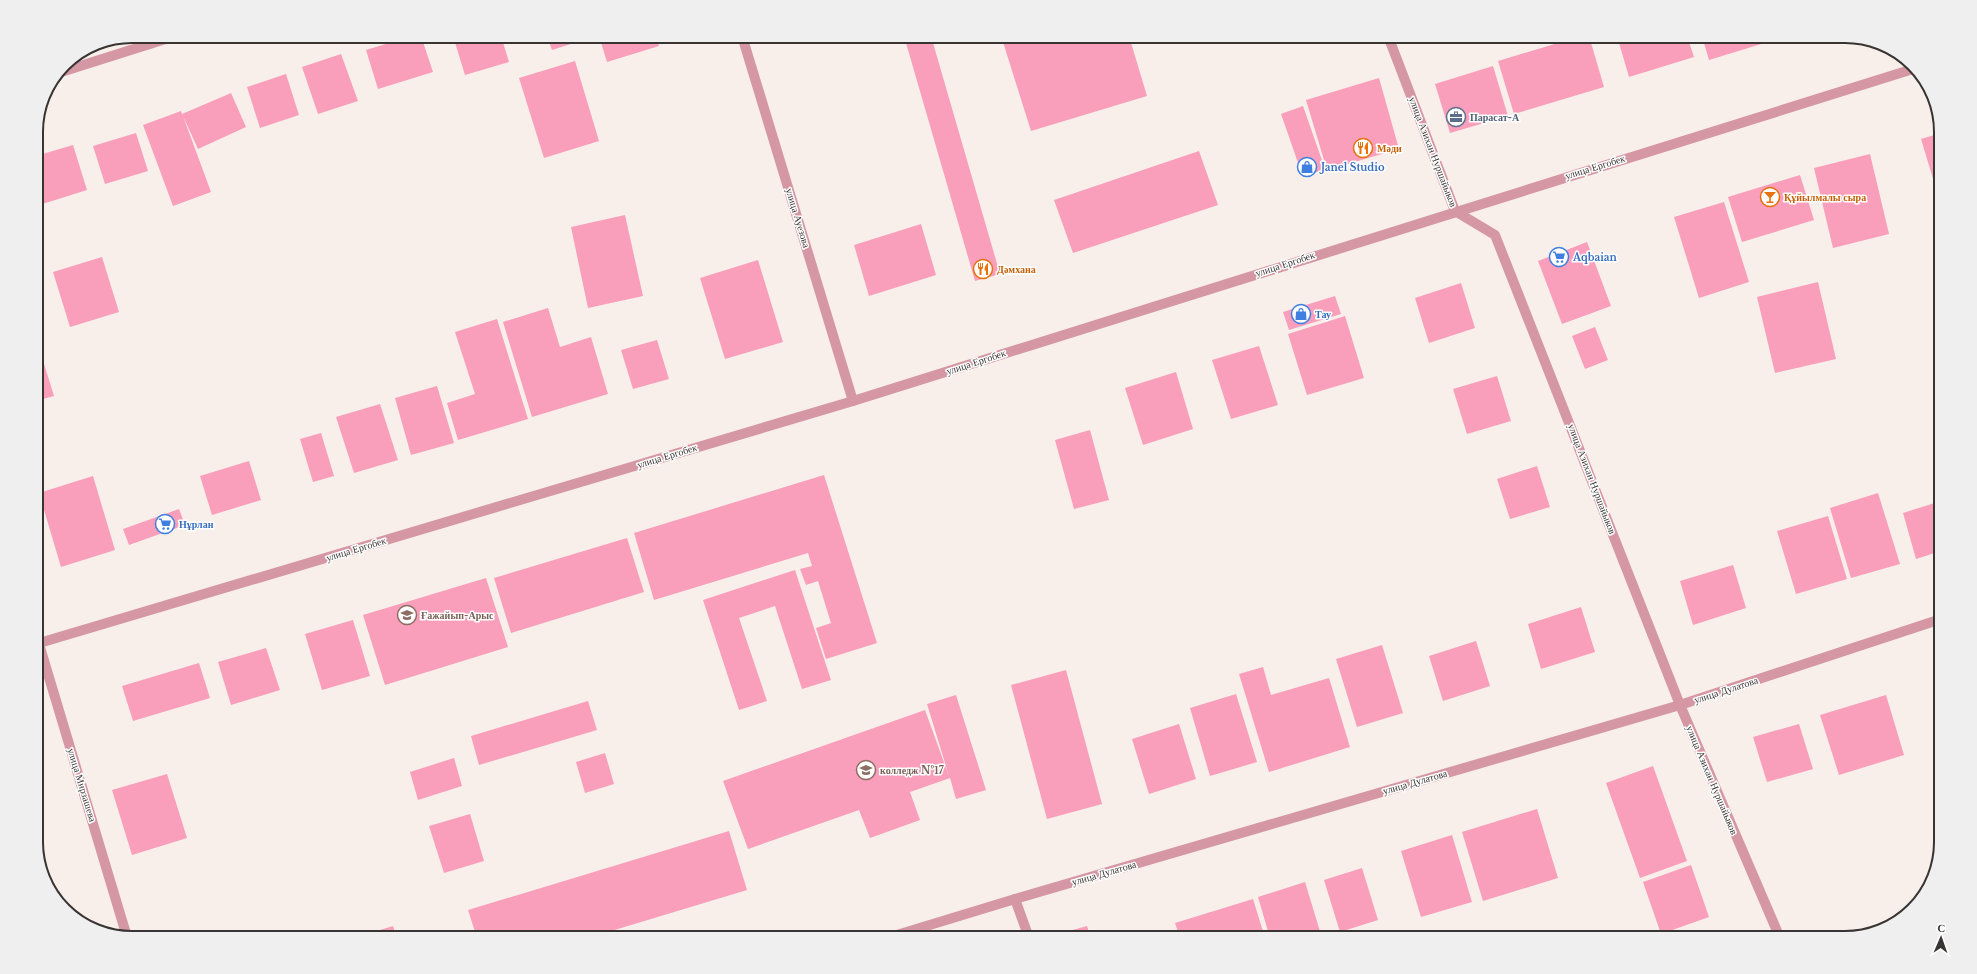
<svg xmlns="http://www.w3.org/2000/svg" width="1977" height="974" viewBox="0 0 1977 974" font-family="'Libre Baskerville',serif">
	<style>
		.building { fill: #f99ebb }
		.lines { fill: none; stroke-linecap: round; stroke-linejoin: round }
		.minor { stroke: #d697a4; stroke-width: 10 }
		.labels { text-anchor: middle; dominant-baseline: central; stroke-width: 3; stroke-linejoin: round; paint-order: stroke }
		.service-label { font-size: 10px; font-weight: bold; fill: #4e5e75; stroke: #fff; text-anchor: start }
		.food-label { font-size: 10px; font-weight: bold; fill: #c56008; stroke: #fff; text-anchor: start }
		.street-label { font-size: 10px; fill: #383432; stroke: #fff }
		.shop-label { font-size: 10px; font-weight: bold; fill: #366cbe; stroke: #fff; text-anchor: start }
		.education-label { font-size: 10px; font-weight: bold; fill: #785e54; stroke: #fff; text-anchor: start }
		.rim { fill: none; stroke: #383432; stroke-width: 2 }
	</style>
	<rect width="100%" height="100%" fill="#f8efea"/>
	<g class="building">
		<path d="M412,36h9l12,36 -55,17 -12,-39z"/>
		<path d="M453,36h48l8,26 -44,13z"/>
		<path d="M547,36h49l-44,14z"/>
		<path d="M599,36h57l3,10 -52,16z"/>
		<path d="M904,36h27l69,238 -25,7z"/>
		<path d="M1024,36h105l18,60 -116,35 -28,-89z"/>
		<path d="M1581,36h8l15,51 -90,27 -16,-53z"/>
		<path d="M1617,36h70l7,21 -65,20z"/>
		<path d="M1702,36h85l-78,24z"/>
		<path d="M341,54l17,47 -40,13 -16,-47z"/>
		<path d="M575,61l24,80 -55,17 -25,-80z"/>
		<path d="M1493,66l15,50 -58,17 -15,-49z"/>
		<path d="M286,74l13,41 -39,13 -13,-41z"/>
		<path d="M1379,78l20,71 -72,21 -21,-70z"/>
		<path d="M231,93l15,34 -48,22 -15,-33 28,76 -38,14 -30,-81 38,-14 1,3z"/>
		<path d="M1303,106l22,63 -22,8 -22,-63z"/>
		<path d="M136,133l12,38 -43,13 -12,-38z"/>
		<path d="M1941,133v69h-1l-19,-63z"/>
		<path d="M73,145l14,45 -51,16v-50z"/>
		<path d="M1199,151l19,54 -145,48 -19,-53z"/>
		<path d="M1870,154l19,80 -56,14 -19,-80z"/>
		<path d="M1800,175l14,45 -72,22 -14,-45z"/>
		<path d="M1724,202l25,80 -50,16 -25,-81z"/>
		<path d="M625,215l18,81 -55,12 -17,-81z"/>
		<path d="M921,224l15,51 -67,21 -15,-51z"/>
		<path d="M1587,242l24,64 -49,18 -24,-63z"/>
		<path d="M102,257l17,55 -49,15 -17,-55z"/>
		<path d="M758,260l25,82 -58,17 -25,-81z"/>
		<path d="M1818,282l18,77 -61,14 -18,-76z"/>
		<path d="M1461,283l14,45 -46,15 -14,-45z"/>
		<path d="M1335,296l6,18 -52,16 -6,-18z"/>
		<path d="M548,308l12,39 31,-10 17,57 -76,23 -29,-95z"/>
		<path d="M1345,316l19,62 -57,17 -19,-61z"/>
		<path d="M497,319l31,100 -70,21 -11,-37 28,-9 -20,-62z"/>
		<path d="M1595,327l13,33 -23,9 -13,-33z"/>
		<path d="M657,340l12,39 -36,10 -12,-39z"/>
		<path d="M1259,346l19,59 -47,14 -19,-59z"/>
		<path d="M41,354l13,42 -18,5v-45z"/>
		<path d="M1176,372l17,57 -50,16 -18,-57z"/>
		<path d="M1497,376l14,45 -44,13 -14,-45z"/>
		<path d="M437,386l17,57 -43,12 -16,-57z"/>
		<path d="M380,404l18,56 -44,13 -18,-56z"/>
		<path d="M1090,430l19,70 -35,9 -19,-69z"/>
		<path d="M321,433l13,43 -21,6 -13,-43z"/>
		<path d="M249,461l12,39 -49,15 -12,-39z"/>
		<path d="M1537,466l13,41 -40,12 -13,-40z"/>
		<path d="M824,475l53,168 -51,16 -10,-31 15,-5 -13,-42 -12,4 -6,-16 12,-3 -4,-13 -154,47 -20,-67z"/>
		<path d="M93,476l22,74 -54,17 -22,-74z"/>
		<path d="M1878,493l22,71 -49,14 -21,-70z"/>
		<path d="M1941,501v50l-25,8 -13,-46z"/>
		<path d="M179,509l6,16 -56,20 -6,-16z"/>
		<path d="M1828,516l19,63 -51,15 -19,-63z"/>
		<path d="M627,538l17,54 -133,41 -17,-55z"/>
		<path d="M1733,565l13,43 -53,17 -13,-44z"/>
		<path d="M795,570l36,110 -29,9 -27,-83 -36,12 28,83 -28,9 -36,-110z"/>
		<path d="M486,578l22,69 -123,38 -22,-70z"/>
		<path d="M1581,607l14,45 -54,17 -13,-45z"/>
		<path d="M353,620l17,56 -48,14 -17,-56z"/>
		<path d="M1476,641l14,45 -47,15 -14,-45z"/>
		<path d="M1382,645l21,68 -46,14 -21,-68z"/>
		<path d="M266,648l14,42 -49,15 -13,-43z"/>
		<path d="M199,663l11,35 -77,23 -11,-35z"/>
		<path d="M1263,667l8,28 58,-17 21,69 -81,25 -30,-98z"/>
		<path d="M1066,670l36,134 -55,15 -36,-134z"/>
		<path d="M1236,694l21,68 -47,14 -20,-68z"/>
		<path d="M956,695l30,95 -30,9 -6,-21 -40,14 10,28 -50,18 -11,-28 -111,39 -25,-68 202,-71 24,66 -22,-72z"/>
		<path d="M1886,695l18,60 -65,20 -19,-60z"/>
		<path d="M588,701l9,29 -118,35 -8,-29z"/>
		<path d="M1941,720v19l-6,-17z"/>
		<path d="M1179,724l17,55 -47,15 -17,-55z"/>
		<path d="M1799,724l14,45 -46,13 -14,-45z"/>
		<path d="M605,753l9,31 -29,9 -9,-31z"/>
		<path d="M454,758l8,28 -44,14 -8,-28z"/>
		<path d="M1653,766l34,95 -47,17 -34,-95z"/>
		<path d="M167,774l20,64 -55,17 -20,-65z"/>
		<path d="M1537,809l21,69 -75,23 -21,-69z"/>
		<path d="M470,814l14,47 -40,12 -15,-47z"/>
		<path d="M729,831l18,59 -159,48h-111l-9,-28z"/>
		<path d="M1452,835l20,67 -51,15 -20,-66z"/>
		<path d="M1691,865l18,52 -48,17 -18,-52z"/>
		<path d="M1362,868l16,52 -38,12 -16,-52z"/>
		<path d="M1305,882l17,56h-52l-12,-41z"/>
		<path d="M1253,899l12,39h-85l-5,-15z"/>
		<path d="M393,926l4,12h-43z"/>
		<path d="M1087,926l4,12h-35l-1,-3z"/>
	</g>
	<g class="lines">
		<g class="minor">
			<path d="M742,36l111,365"/>
			<path d="M1388,36l67,175 40,24 185,470 100,233"/>
			<path d="M58,73l117,-37"/>
			<path d="M36,634l91,303"/>
			<path d="M36,644l817,-243 1060,-332"/>
			<path d="M1015,899l14,39"/>
			<path d="M887,938l128,-39 665,-194 261,-86"/>
		</g>
	</g>
	<defs>
		<symbol id="office-ring" viewBox="-11 -11 22 22"><circle r="9.5" fill="#fff" stroke="#5c6f8a" stroke-width="1.5"/><path d="M-6-3h4V-5.5h4V-3h4V5H-6ZM-1-4.5V-3h2v-1.5ZM-6 0V1H6V0Z" fill="#5c6f8a"/></symbol>
		<symbol id="restaurant-ring" viewBox="-11 -11 22 22"><circle r="9.5" fill="#fff" stroke="#e8710a" stroke-width="1.5"/><path d="M-5-6h1v4h1v-4h1v4h1v-4h1v5L-1.5 .5V6h-2V.5L-5-1ZM5-6V6H3V1.5H1.5Q1.5-4 5-6Z" fill="#e8710a"/></symbol>
		<symbol id="shop-ring" viewBox="-11 -11 22 22"><circle r="9.5" fill="#fff" stroke="#3f7fe0" stroke-width="1.5"/><path d="M-5-2.5h2.3a2.7 3.5 0 0 1 5.4 0H5L5.5 6h-11ZM-1.5-2.5h3a1.5 2.3 0 0 0-3 0Z" fill="#3f7fe0"/></symbol>
		<symbol id="bar-ring" viewBox="-11 -11 22 22"><circle r="9.5" fill="#fff" stroke="#e8710a" stroke-width="1.5"/><path d="M-6-5H6L.8 .8V4.5H3.5V6h-7V4.5H-.8V.8Z" fill="#e8710a"/></symbol>
		<symbol id="supermarket-ring" viewBox="-11 -11 22 22"><circle r="9.5" fill="#fff" stroke="#3f7fe0" stroke-width="1.5"/><path d="M-6-5.5h2.5l.6 2H6L4.5 2H-2.5L-4.4-4H-6ZM-1.5 3.2a1.3 1.3 0 1 0 .1 0ZM3 3.2a1.3 1.3 0 1 0 .1 0Z" fill="#3f7fe0"/></symbol>
		<symbol id="school-ring" viewBox="-11 -11 22 22"><circle r="9.5" fill="#fff" stroke="#8d6e63" stroke-width="1.5"/><path d="M0-5L7-2L0 1L-7-2ZM-4 1L0 2.5L4 1V4Q0 6-4 4Z" fill="#8d6e63"/></symbol>
		<symbol id="university-ring" viewBox="-11 -11 22 22"><circle r="9.5" fill="#fff" stroke="#8d6e63" stroke-width="1.5"/><path d="M0-5L7-2L0 1L-7-2ZM-4 1L0 2.5L4 1V4Q0 6-4 4Z" fill="#8d6e63"/></symbol>
	</defs>
	<g fill-rule="evenodd">
		<use href="#office-ring" x="1445" y="106" width="22" height="22"/>
		<use href="#restaurant-ring" x="1352" y="137" width="22" height="22"/>
		<use href="#shop-ring" x="1296" y="156" width="22" height="22"/>
		<use href="#bar-ring" x="1759" y="186" width="22" height="22"/>
		<use href="#supermarket-ring" x="1548" y="246" width="22" height="22"/>
		<use href="#restaurant-ring" x="972" y="258" width="22" height="22"/>
		<use href="#shop-ring" x="1290" y="303" width="22" height="22"/>
		<use href="#supermarket-ring" x="154" y="513" width="22" height="22"/>
		<use href="#school-ring" x="396" y="604" width="22" height="22"/>
		<use href="#university-ring" x="855" y="759" width="22" height="22"/>
	</g>
	<g class="labels">
		<g class="service-label">
			<text x="1470" y="117">Парасат-А</text>
		</g>
		<g class="food-label">
			<text x="1377" y="148">Мәди</text>
			<text x="1784" y="197">Құйылмалы сыра</text>
			<text x="997" y="269">Дәмхана</text>
		</g>
		<g class="street-label">
			<text transform="translate(1433 152) rotate(69)">улица Азихан Нуршайыков</text>
			<text transform="translate(1595 167) rotate(-17)">улица Ергобек</text>
			<text transform="translate(798 218) rotate(73)">улица Ауезова</text>
			<text transform="translate(1285 264) rotate(-18)">улица Ергобек</text>
			<text transform="translate(976 362) rotate(-18)">улица Ергобек</text>
			<text transform="translate(667 456) rotate(-17)">улица Ергобек</text>
			<text transform="translate(1592 479) rotate(69)">улица Азихан Нуршайыков</text>
			<text transform="translate(356 549) rotate(-17)">улица Ергобек</text>
			<text transform="translate(1726 690) rotate(-18)">улица Дулатова</text>
			<text transform="translate(1712 780) rotate(67)">улица Азихан Нуршайыков</text>
			<text transform="translate(1415 782) rotate(-16)">улица Дулатова</text>
			<text transform="translate(82 785) rotate(73)">улица Мирзашева</text>
			<text transform="translate(1104 873) rotate(-16)">улица Дулатова</text>
		</g>
		<g class="shop-label">
			<text x="1321" y="167">Janel Studio</text>
			<text x="1573" y="257">Aqbaian</text>
			<text x="1315" y="314">Тау</text>
			<text x="179" y="524">Нұрлан</text>
		</g>
		<g class="education-label">
			<text x="421" y="615">Ғажайып-Арыс</text>
			<text x="880" y="770">колледж №17</text>
		</g>
	</g>
	<path d="M0 0H1977V974H0ZM132 43H1845A89 89 0 0 1 1934 132V842A89 89 0 0 1 1845 931H132A89 89 0 0 1 43 842V132A89 89 0 0 1 132 43Z" fill="#efefef" fill-rule="evenodd"/>
	<path class="rim" d="M132 43H1845A89 89 0 0 1 1934 132V842A89 89 0 0 1 1845 931H132A89 89 0 0 1 43 842V132A89 89 0 0 1 132 43Z"/>
	<g transform="translate(1941 938) rotate(2)" stroke="#ffffff" stroke-width="3" paint-order="stroke">
	<path d="M0-3L7 15L0 10L-7 15Z" fill="#383432"/>
	<text y="-6" font-size="11" font-weight="bold" text-anchor="middle" fill="#383432">С</text>
	</g>
</svg>
